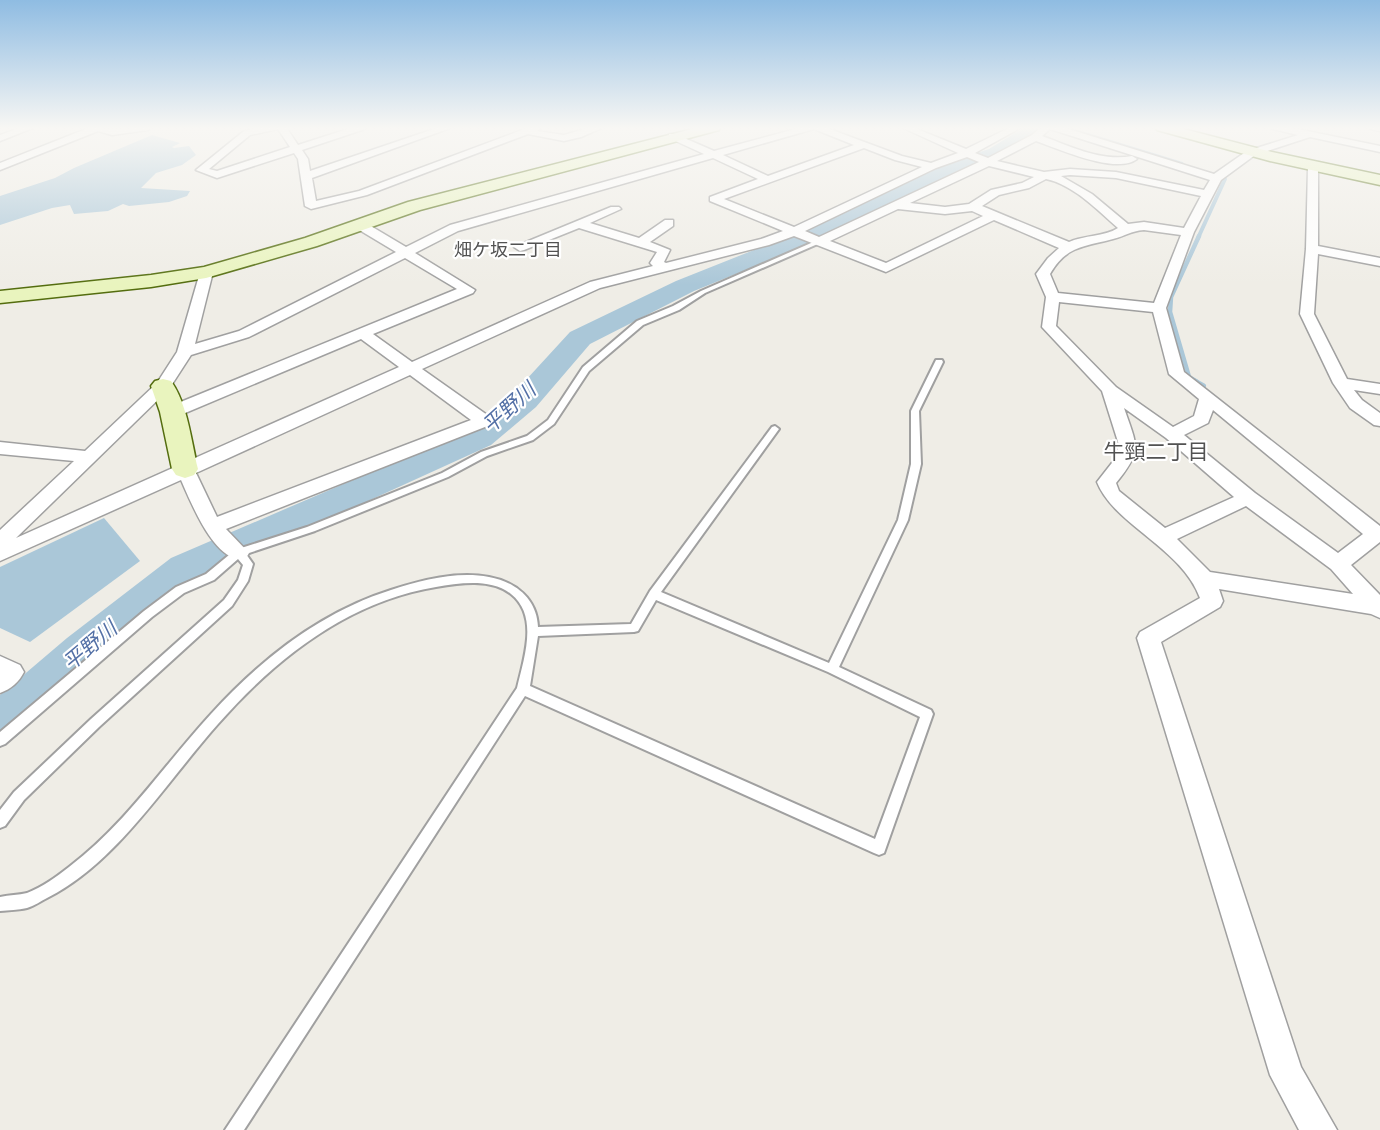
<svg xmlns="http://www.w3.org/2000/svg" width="1380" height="1130" viewBox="0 0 1380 1130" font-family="Overpass,'Noto Sans JP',sans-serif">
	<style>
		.water { fill: #aac7d8 }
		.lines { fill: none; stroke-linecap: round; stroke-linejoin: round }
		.stream-far2 { stroke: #aac7d8; stroke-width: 4 }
		.stream-far1 { stroke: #aac7d8; stroke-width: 4.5 }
		.stream { stroke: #aac7d8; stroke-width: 6 }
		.river { fill: #aac7d8; fill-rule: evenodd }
		.lane-casing { stroke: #a0a0a0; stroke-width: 4 }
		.street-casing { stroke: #a0a0a0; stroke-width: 3 }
		.secondary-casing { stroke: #546d0f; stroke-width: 3 }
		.lane { fill: #fff; fill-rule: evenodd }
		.street { fill: #fff; fill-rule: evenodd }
		.secondary { fill: #e9f4be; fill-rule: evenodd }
		.labels { text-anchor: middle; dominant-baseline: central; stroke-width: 4.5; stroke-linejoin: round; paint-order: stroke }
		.far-neighbourhood-label { font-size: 18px; fill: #525252; stroke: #fff }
		.water-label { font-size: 21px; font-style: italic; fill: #5370a6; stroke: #fff }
		.neighbourhood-label { font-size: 21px; fill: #525252; stroke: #fff }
	</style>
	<rect width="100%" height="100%" fill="#efede6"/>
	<g class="water">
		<path d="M152,135l28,8 -8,4 2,1 15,-2 7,9 -14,10 -26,8 -15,15 49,3 -3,5 -18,6 -40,4 -6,-2 -15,7 -34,3 -4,-9 -18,3 -52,17v-29l55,-18 19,-10z"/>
		<path d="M104,518l36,43 -110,81 -30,-14v-61z"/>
	</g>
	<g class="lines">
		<g class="stream-far2">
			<path d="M1062,127l120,37"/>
			<path d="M1198,238l27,-59"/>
		</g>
		<path class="stream-far1" d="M1197,382l-8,-5 -19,-65 1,-15 28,-61"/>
		<path class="stream" d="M1194,381l9,5"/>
		<path class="river" d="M1025,127h21l-43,30 -33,11 -175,82 -101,41 -104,53 -54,63 -45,38 -292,133 -102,84 -81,75 -16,6v-48l67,-57 104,-80 296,-127 47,-38 56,-61 106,-51 103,-41 177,-80 33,-11z"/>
		<defs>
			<g id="lane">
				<path d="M818,240l3,2 -1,1 -115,50 -26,17 -36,15 -54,46 -35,53 -21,16 -46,16 -39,21 -133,54 -69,23 7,10 -5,17 -16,25 -133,121 -75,73 -19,26 -5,2v-18l14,-18 77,-73 133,-119 14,-20 5,-15 -5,-6 -24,21 -30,13 -32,24 -147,127 -5,2v-14l144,-121 32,-24 30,-13 29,-24 72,-23 135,-54 39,-21 46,-16 21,-16 35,-53 54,-46 36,-15 28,-15z"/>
				<path d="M936,360h6l1,2 -24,49 2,53 -13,56 -69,147 92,43 2,4 -49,139 -5,2 -5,-2 -349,-157 -281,434h-19l292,-442c7,-30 22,-72 -6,-94 -20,-16 -52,-11 -75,-7 -87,14 -161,72 -218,137 -51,57 -101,139 -171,174 -6,3 -13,8 -20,10 -9,2 -18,2 -27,3v-14c9,-2 19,-2 27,-4 16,-6 29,-16 42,-26 56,-42 95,-102 142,-153 49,-54 110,-102 180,-124 31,-10 66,-19 98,-13 27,5 48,22 49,50l93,-3 19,-33 122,-164 3,-1 4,3 -118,163 168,71 69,-143 13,-56v-53zM656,600l172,72 92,45 -45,122 -345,-153 8,-50 96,-4 4,-1z"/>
			</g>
			<g id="street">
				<path d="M22,127h13l-35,14v-6z"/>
				<path d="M91,127l21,2 41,-2 -5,3 -36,5 -14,-4 -98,39v-7z"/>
				<path d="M264,127h22l12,18 56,-18h12l-1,2 -63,21 6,9 2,12 130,-44h13l-141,51 4,23 43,-10 171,-64h12l-5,4 27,4 28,-8h12l-23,10 -17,4 -36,-7 -161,61 -56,14 -6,-3 -7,-47 -4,-6 -77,25 -21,-8 48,-39zM278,129l12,18 -73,24 -8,-2 41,-34z"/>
				<path d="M803,127h21l78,29 29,7 27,-10 -57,-26h11l54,22 45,-22h11l-47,26 13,5 44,-23 10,-8h20l152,47 33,-23 51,-16 -25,-6 -1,-2h16l92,19v6l-70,-15 -55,18 -34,25 -27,52 -28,76 18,64 196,154v16l-29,23 29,30v23l-9,-4 -152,-25 4,12 -3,6 -59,35 140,425 36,63h-38l-29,-55 -133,-437 3,-6 60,-34c-18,-50 -86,-73 -103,-116l18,-23 4,-14 -17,-54 -60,-64 4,-30 -10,-23 12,-16 11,-10 -65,-28 -108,52 -92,-36 -25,9 -169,43 -178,81 68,48 3,4 -3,4 -264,104 23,24 -3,5c-30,9 -55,-56 -65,-78l-181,81v-31l74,-69 -74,-7v-12l85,9 72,-68 20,-31 24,-83h10l2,3 -18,72 44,-13 157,-79 -40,-24v-6h8l42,25 44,-22 254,-71 -35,-16v-4h6l39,17zM814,129l40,16 -86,31 -45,-21zM1050,129l160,51 -6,10 -88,-18 -46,-3 -26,3 -47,-11 39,-20c23,8 80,34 101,18l-5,-3c-31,6 -62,-10 -90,-20zM864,148l31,12 27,7 -128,60 -70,-28zM967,157l12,5 -160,75 -14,-6 131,-63zM713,158l45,21 -48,18v4l73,30 -22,8 -95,24 -2,-1 6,-12 -20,-8 23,-16v-6h-8l-26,18 -49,-15 31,-14 -2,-2h-8l-97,40 6,4 4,-1 55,-22 78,24 -7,11 3,3 -63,16 -178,80 -39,-28 100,-41 2,-3 -60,-37 43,-22zM989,166l45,11 -12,6 -31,7 -22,14 -24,3 -35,-4zM1070,175l46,3 85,18 -17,32 -40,-6 -16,2 -36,-30 -31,-18zM1046,179c28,6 51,31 72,49 -14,9 -34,7 -49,14l-87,-36 17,-11 30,-7zM898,209l47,5 27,-3 11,5 -97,47 -56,-22zM1144,230l37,5 -27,68 -96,-10 -8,-19c17,-29 34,-27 63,-35 13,-3 17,-8 31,-9zM405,258l52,31 -291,119 -3,4 3,4h12l183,-77 38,28 -383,171 153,-149 22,-34 58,-18zM1059,302l94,10 16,62 30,25 -5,17 -21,11 -57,-40 -60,-61zM410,375l61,45 -254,97 -21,-44zM1124,408l42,30 68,59 -69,31 -46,-37 -3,-8c27,-33 21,-37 8,-75zM1213,410l150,124 -25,19 -83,-60 -71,-58 24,-12zM1246,506l85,63 22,25 -143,-22 -33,-33z"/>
				<path d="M1368,127h12v4l-10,-2z"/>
				<path d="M1313,165l5,3v78l62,12v8l-62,-12 -4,60 33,65 33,5v10l-26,-4 8,10 18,13v13l-6,-1 -24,-17 -17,-25 -33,-69 6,-65 2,-81z"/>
				<path d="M0,656l20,9 4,7c-5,10 -13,17 -24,21z"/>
			</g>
			<g id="secondary">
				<path d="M700,127h21l-2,3 -299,80 -103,36 -111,32 -55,9 -151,16v-12l151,-16 53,-8 101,-29 103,-36z"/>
				<path d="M1155,127h21l96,25 108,23v10l-110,-24 -113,-31z"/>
				<path d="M163,379l8,2c17,24 20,60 27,88l-4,6 -9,3 -9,-3 -4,-6 -12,-57 -9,-26 4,-5z"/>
			</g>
		</defs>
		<use href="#lane" class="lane-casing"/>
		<use href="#street" class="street-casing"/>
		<use href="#secondary" class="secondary-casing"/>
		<use href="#lane" class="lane"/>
		<use href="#street" class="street"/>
		<use href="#secondary" class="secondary"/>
	</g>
	<linearGradient id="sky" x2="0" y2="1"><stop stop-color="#8fbce2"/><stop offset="0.45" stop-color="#f8f7f4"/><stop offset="1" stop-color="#f8f7f4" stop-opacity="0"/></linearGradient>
	<rect width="1380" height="285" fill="url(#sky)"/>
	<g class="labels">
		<g class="far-neighbourhood-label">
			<text x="508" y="251">畑ケ坂二丁目</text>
		</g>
		<g class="water-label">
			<text transform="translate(510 409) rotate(-42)">平野川</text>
			<text transform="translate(91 647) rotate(-40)">平野川</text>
		</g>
		<g class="neighbourhood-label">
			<text x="1156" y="453">牛頸二丁目</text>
		</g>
	</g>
</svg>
